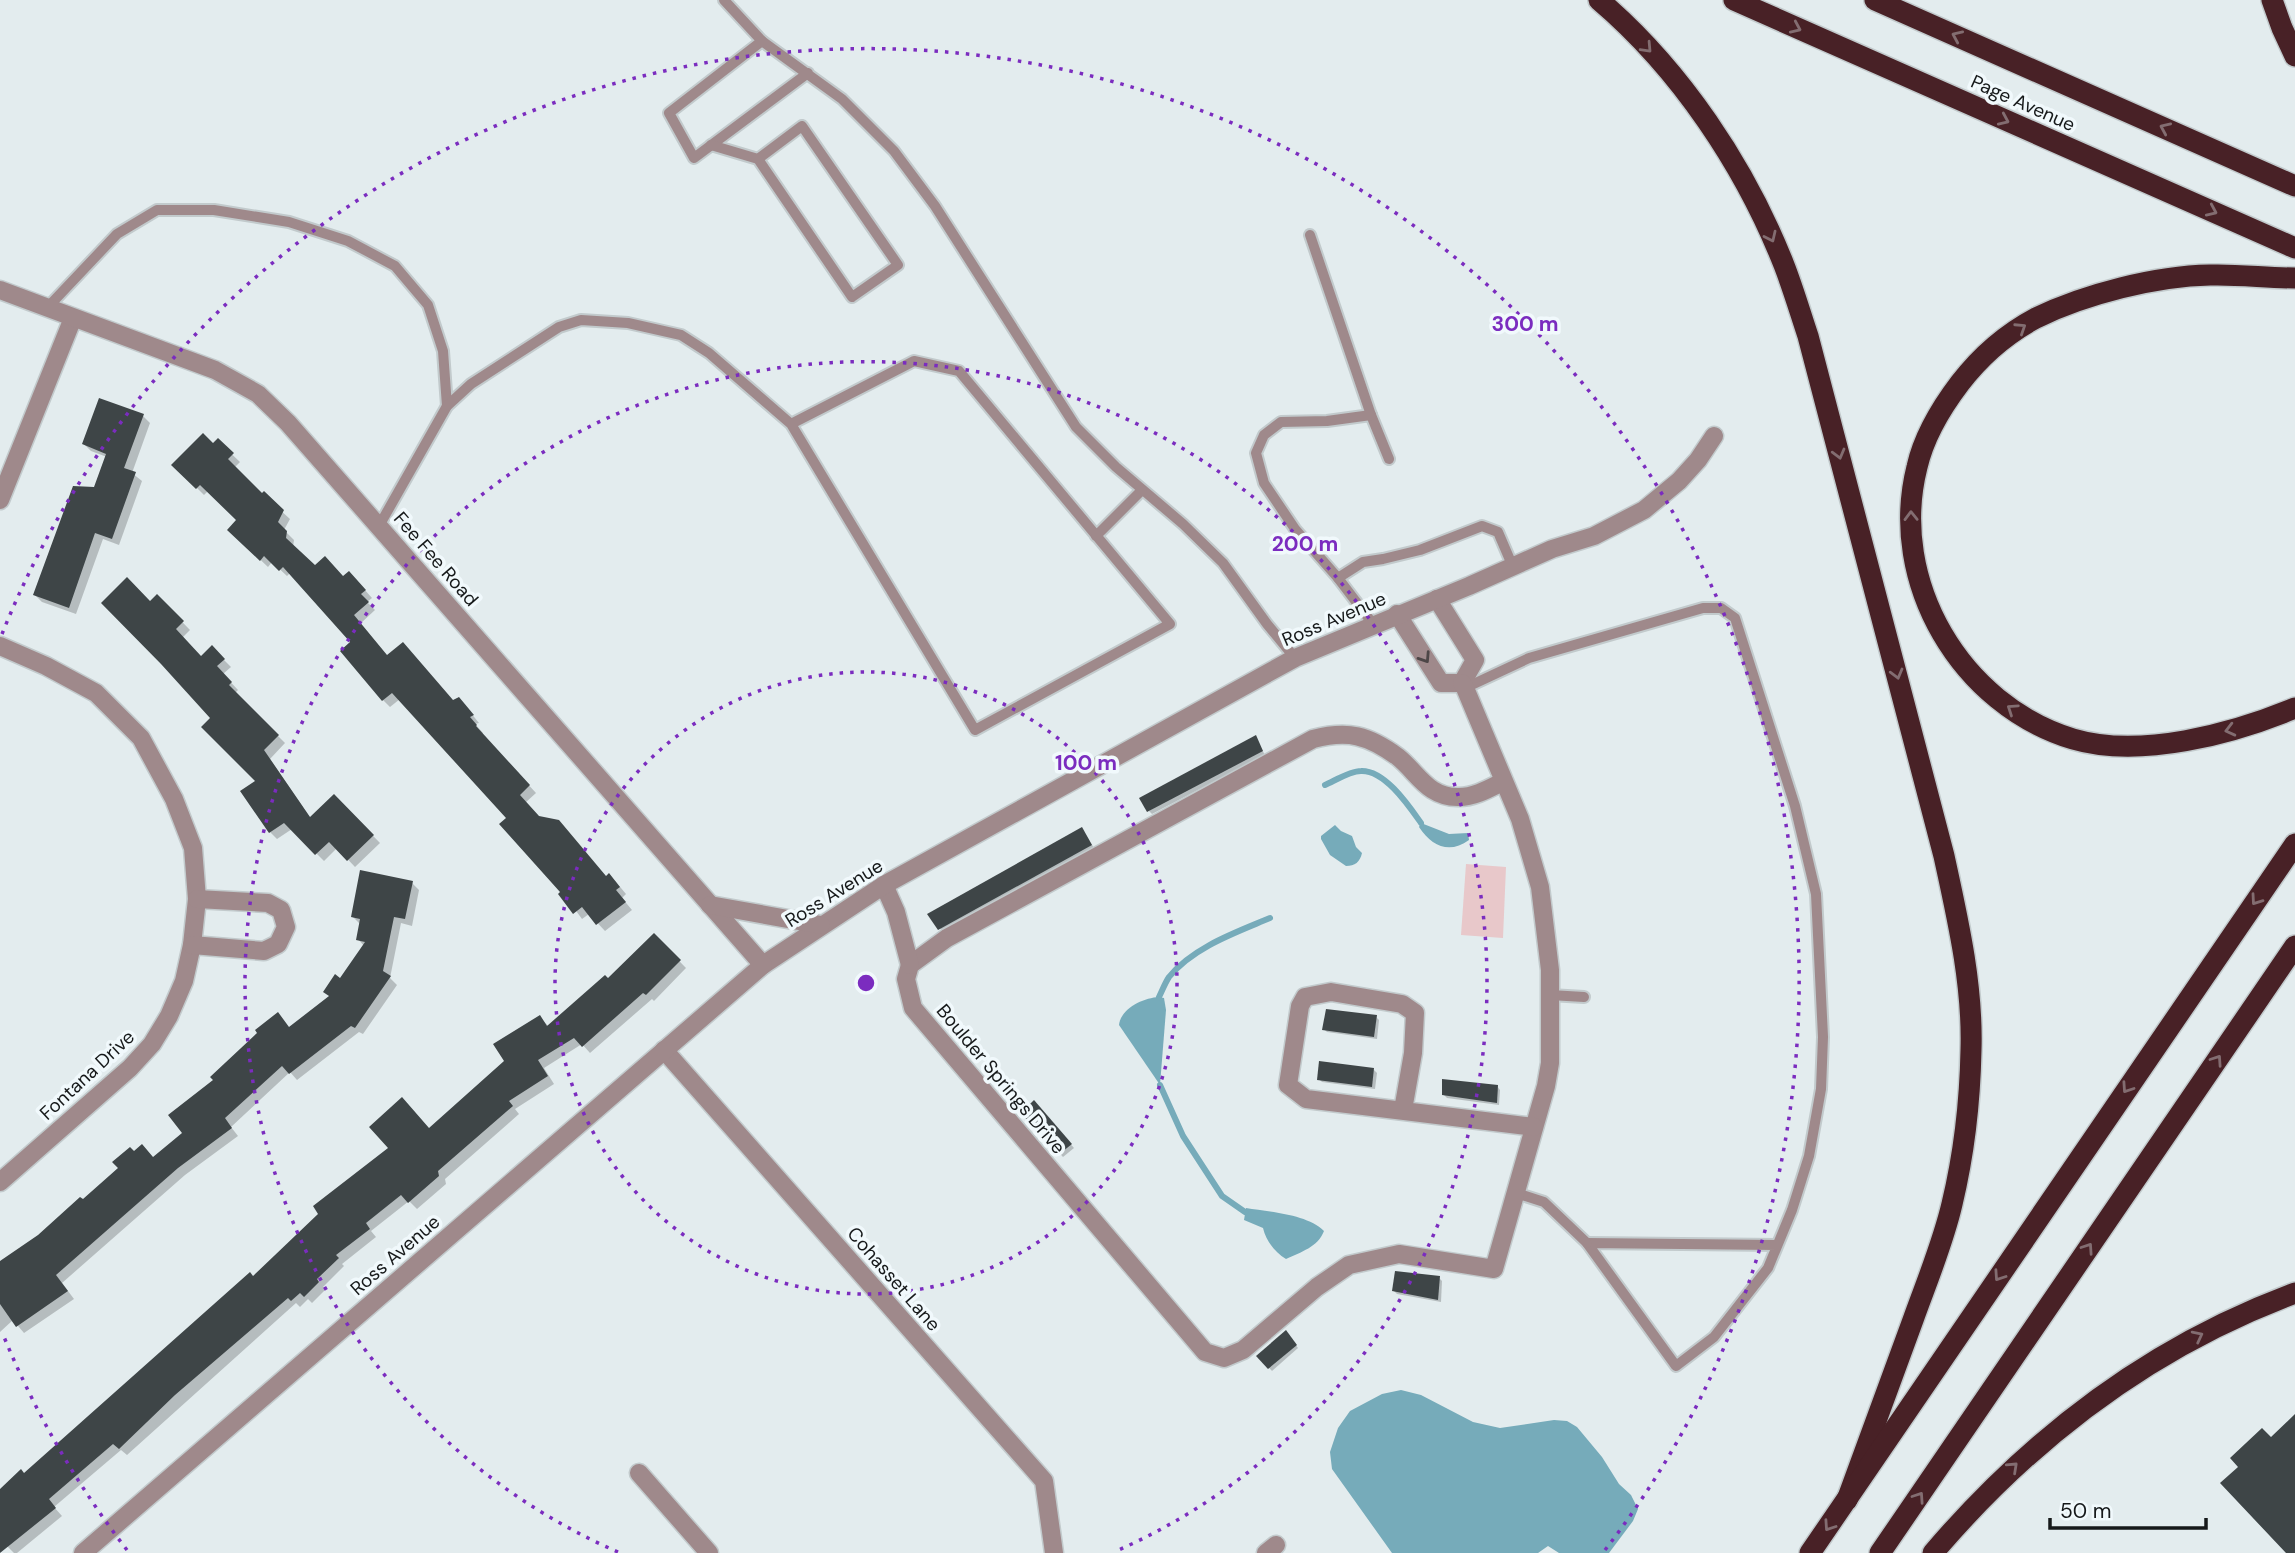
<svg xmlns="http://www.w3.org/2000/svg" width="2295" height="1553" viewBox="0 0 2295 1553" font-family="'DM Sans',sans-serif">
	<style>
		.green { fill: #e8c8ca }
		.water { fill: #76abba }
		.shadow { fill: #0003 }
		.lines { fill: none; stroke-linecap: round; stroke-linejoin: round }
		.stream { stroke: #76abba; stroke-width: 6 }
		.building { fill: #3e4547 }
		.service-casing { stroke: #c2cacc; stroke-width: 14 }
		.minor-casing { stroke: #c2cacc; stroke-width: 21 }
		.tertiary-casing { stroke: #c2cacc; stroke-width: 21 }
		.motorway-casing { stroke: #c2cacc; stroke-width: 24 }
		.service { stroke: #9f898b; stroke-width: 10 }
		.minor { stroke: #9f898b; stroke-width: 18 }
		.tertiary { stroke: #9f898b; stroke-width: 18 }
		.motorway { stroke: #482126; stroke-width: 21 }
		.oneway { stroke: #836d71 }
		.oneway2 { stroke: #4d4647 }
		.ring { fill: none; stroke: #7b2cbf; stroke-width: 3.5; stroke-dasharray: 3.5 7 }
		.labels { text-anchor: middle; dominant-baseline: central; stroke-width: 7; stroke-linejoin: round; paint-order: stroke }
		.street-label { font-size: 19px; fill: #16191a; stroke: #f1f9fc }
		.centre { fill: #7b2cbf; stroke: #f1f9fc; stroke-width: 3.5 }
		.ring-label { font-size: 21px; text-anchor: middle; font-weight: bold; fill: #7b2cbf; stroke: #f1f9fc; stroke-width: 7; stroke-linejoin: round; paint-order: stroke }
	</style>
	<rect width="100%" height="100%" fill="#e3ecee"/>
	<path class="green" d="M1466,864l40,3 -3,71 -42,-3z"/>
	<g class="water">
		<path d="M1421,823l28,11 19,-1 1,7c-19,14 -37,7 -50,-13z"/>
		<path d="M1335,825l6,6 11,5 4,11 6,6c-2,9 -7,13 -16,13l-16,-11 -9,-16v-3z"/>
		<path d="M1159,997l5,1 2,12 -6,75 -41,-60c2,-17 24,-27 40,-28z"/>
		<path d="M1246,1208c23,4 61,6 78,23 -6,16 -23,21 -38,28 -11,-7 -20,-18 -23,-31l-19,-8z"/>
		<path d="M1401,1390l20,5 52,27 27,6 54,-8 13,1 10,6 25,30 17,27 12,11 7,14 -5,12 -24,32h-50l-11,-7 -10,7h-146l-60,-84 -2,-17 8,-24 12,-17 32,-17z"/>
	</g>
	<g class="shadow">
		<path d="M143,416l7,7 -18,50 10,8 -23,64 -16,-6 -27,75 -34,-12 -7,-7 61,-106 11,-32 -16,-6 -7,-7z"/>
		<path d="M218,441l22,21 -6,6 56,51 -6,11 10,10 -1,7 22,21 28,10 13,2 16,18 -5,4 8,8 -15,14 27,33 67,45 12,5 13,16 -4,1 8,9 -1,1 54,59 -11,10 14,15 67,59 3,-2 7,7 10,12 -4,4 10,12 -27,21 -16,-17 -7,5 -74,-101 -108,-119 -10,8 -7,-7 -31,-58 -62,-69 -3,3 -15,-14 -4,5 -39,-37 10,-10 -31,-29 -4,4 -30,-30 39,-19z"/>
		<path d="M157,596l33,34 -8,8 19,20 11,-10 19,19 -8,7 15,16 -3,3 50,50 -15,16 41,60 23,-23 46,47 -25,24 -18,-19 -13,13 -32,-32 -15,10 -7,-7 -13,-51 -45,-63 -62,-115z"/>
		<path d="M1255,737l10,18 -113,59 -3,-3z"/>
		<path d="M1084,832l10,16 -151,84 -14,-17z"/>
		<path d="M412,883l7,7 -7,36 -11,-3 -11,55 7,7 -34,49 -4,-2 -62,48 -7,-8 -59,55 7,9 -53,39 -123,108 12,16 -50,34 -11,-13 -13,12v-62l83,-68 51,-49 19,5 32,-24 105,-105 41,-32 33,-51 -6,-7 3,-14 -8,-8z"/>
		<path d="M654,935l32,33 -32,33 -2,-2 -62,54 -8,-9 -38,24 10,16 -39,25 4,5 -74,65 1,5 -29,25 -8,-8 -38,30 5,6 -34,27 2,2 -21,21 2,3 -13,13 -4,-4 -8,8 -4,-4 -169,152 -6,-5 -67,57 8,9 -45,37h-3l-14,-14v-48l25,-16 404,-345 77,-68 34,-45 9,10 59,-46z"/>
		<path d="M1376,1017l3,3 -2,19 -50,-7 -3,-3z"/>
		<path d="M1374,1070l3,3 -2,16 -53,-7 -3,-3z"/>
		<path d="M1497,1086l3,4 -1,15 -52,-7 -3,-3z"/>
		<path d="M1034,1103l40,45 -11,9 -40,-44z"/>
		<path d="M1439,1278l3,3 -1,21 -44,-8 -3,-3z"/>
		<path d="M1289,1336l9,12 -26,23 -13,-14z"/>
	</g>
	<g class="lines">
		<g class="stream">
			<path d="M1325,785c11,-5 25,-14 36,-14 24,-1 48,35 60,52"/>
			<path d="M1159,997c3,-6 6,-14 10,-20 24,-30 68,-45 101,-59"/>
			<path d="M1160,1085l23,51 39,60 23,16"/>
		</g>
	</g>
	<g class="building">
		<path d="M99,398l45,16 -20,54 12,4 -24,67 -17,-6 -26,75 -36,-13 40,-109 21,1 12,-33 -24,-10z"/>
		<path d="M203,433l10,10 5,-5 16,15 -6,6 34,34 2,-2 20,19 -6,12 9,9 -1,7 29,27 10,-9 18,20 6,-5 17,19 -5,4 8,8 -15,13 33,40 16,-13 50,58 6,-3 15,18 -4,2 7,8 -1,1 54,59 -10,10 19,21 20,4 47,56 3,-3 11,14 -4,3 10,12 -30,23 -14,-18 -9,7 -15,-20 2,-2 -61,-68 7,-6 -114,-125 -10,8 -42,-50 10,-9 -67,-75 -4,4 -15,-15 -4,5 -33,-31 9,-10 -36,-35 -4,4 -25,-24z"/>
		<path d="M127,577l23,24 7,-7 27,27 -8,8 25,27 11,-11 13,14 -8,7 15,16 -3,3 50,50 -15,15 46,67 24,-23 40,41 -27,26 -18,-19 -14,13 -31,-32 -15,10 -29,-42 15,-10 -54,-54 9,-9 -49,-54 -60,-61z"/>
		<path d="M1256,735l7,16 -116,61 -8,-14z"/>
		<path d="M1082,827l10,18 -154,85 -11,-16z"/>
		<path d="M360,870l53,11 -8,38 -11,-2 -11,54 8,5 -36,52 -4,-2 -62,48 -7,-8 -57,52 7,10 -54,40 -122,107 12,16 -52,36 -16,-23v-43l38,-26 42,-38 3,2 35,-31 -6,-6 18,-15 4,4 8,-7 11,13 29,-24 -14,-18 45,-35 -3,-3 47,-44 -2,-3 23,-18 11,15 40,-31 -6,-4 12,-18 5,4 25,-36 -9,-2 4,-21 -9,-2z"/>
		<path d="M654,933l27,27 -35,35 -3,-2 -61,54 -8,-9 -36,22 10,16 -39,25 4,5 -75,65 1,5 -31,27 -7,-8 -35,28 4,6 -34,26 3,3 -22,21 2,3 -15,15 -4,-4 -9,8 -3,-3 -113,97 -56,54 -6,-5 -64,55 7,9 -56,45v-64l21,-20 3,4 226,-201 3,4 65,-62 -5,-8 75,-58 -19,-21 33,-30 27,31 75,-67 -11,-17 47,-29 7,11 58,-51 3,3z"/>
		<path d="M1326,1009l51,6 -3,22 -52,-7z"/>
		<path d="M1319,1061l55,7 -2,19 -55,-7z"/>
		<path d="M1442,1079l56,6 -1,18 -55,-8z"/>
		<path d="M1034,1100l38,44 -14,11 -37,-42z"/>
		<path d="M1395,1271l45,5 -2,24 -46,-9z"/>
		<path d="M1286,1330l11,15 -29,24 -12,-13z"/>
		<path d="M2295,1414v139h-9l-66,-70 18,-16 -8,-9 32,-30 9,9z"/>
	</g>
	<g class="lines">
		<defs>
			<g id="service">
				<path d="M724,0l38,41"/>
				<path d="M808,73l-114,85 -25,-45 93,-72 80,58 52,52 41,55 141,221 40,40 67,57 40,39 44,61 28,34"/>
				<path d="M711,145l47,14 94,138 46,-32 -96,-139 -44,33"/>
				<path d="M1310,235l61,180 18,44"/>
				<path d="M47,308l70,-74 40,-24h57l75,12 59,19 47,25 33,39 15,46 4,55"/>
				<path d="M1371,415l-44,6 -46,1 -17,13 -8,18 8,30 31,46 43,49 35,46"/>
				<path d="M379,526l68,-120 24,-22 88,-57 22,-7 47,3 53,12 28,18 82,71 184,306 195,-106 -211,-253 -45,-10 -123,63"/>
				<path d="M1096,536l46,-46"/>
				<path d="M1338,578l25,-16 20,-3 37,-9 62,-24 16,6 15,35"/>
				<path d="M1465,688l64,-30 174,-50h18l14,10 60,188 21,88 7,143 -2,52 -12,67 -17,54 -24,58 -54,69 -38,29 -89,-123 190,2"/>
				<path d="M1550,995l34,2"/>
				<path d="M1516,1193l28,9 43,41"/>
			</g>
			<g id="minor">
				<path d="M0,500l73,-182"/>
				<path d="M1437,599l38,61 -13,23"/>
				<path d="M1397,614l44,69h21"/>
				<path d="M0,646l46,20 50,27 45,45 33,61 19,49 4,51 -5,46 -8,36 -15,35 -17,28 -22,24 -130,114"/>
				<path d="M1462,683l3,5 55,131 20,68 10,83v93l-4,23 -52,183 -95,-15 -50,11 -32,22 -74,63 -19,8 -19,-6 -292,-344 -7,-29 4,-14 37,-27 366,-199c35,-9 55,-4 85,18 20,16 30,41 61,40 16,0 31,-9 45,-16"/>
				<path d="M884,885l12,27 14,53"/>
				<path d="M192,945l72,6 14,-7 8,-17 -5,-17 -13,-7 -71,-4"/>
				<path d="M763,965l121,-80 411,-227 174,-72 83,-37 42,-13 50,-26 35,-29 19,-21 16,-24"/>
				<path d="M664,1050l380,431 10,72"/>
				<path d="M1403,1110l10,-57 2,-40 -13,-9 -71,-12 -26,5 -5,9 -12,79 18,14 228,28"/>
				<path d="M639,1473l70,80"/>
				<path d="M1266,1553l10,-8"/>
			</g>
			<g id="tertiary">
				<path d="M0,290l215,80 43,24 30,29 475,542 -680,588"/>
				<path d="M710,905l111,20"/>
			</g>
			<g id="motorway">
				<path d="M1599,0c81,69 146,166 185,265 9,23 16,47 24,71l136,520c14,64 29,129 27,194 -1,51 -7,104 -19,154 -9,39 -25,77 -39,116 -22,60 -44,120 -66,180"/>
				<path d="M1734,0l561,248"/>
				<path d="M1875,0l420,186"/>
				<path d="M2272,0l10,28 13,28"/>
				<path d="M2295,278c-28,0 -57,-4 -85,-3 -54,1 -125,19 -174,43 -30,16 -56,39 -76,65 -19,25 -36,53 -43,84 -29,115 44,238 156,272 67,20 159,-5 222,-31"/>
				<path d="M1810,1553l485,-709"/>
				<path d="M1880,1553l415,-607"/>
				<path d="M1933,1553c98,-115 219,-207 362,-260"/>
			</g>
		</defs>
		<use href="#service" class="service-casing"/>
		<use href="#minor" class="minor-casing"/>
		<use href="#tertiary" class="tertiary-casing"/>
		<use href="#motorway" class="motorway-casing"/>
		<use href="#service" class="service"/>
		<use href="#minor" class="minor"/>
		<use href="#tertiary" class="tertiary"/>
		<use href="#motorway" class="motorway"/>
	</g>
	<defs><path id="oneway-chevron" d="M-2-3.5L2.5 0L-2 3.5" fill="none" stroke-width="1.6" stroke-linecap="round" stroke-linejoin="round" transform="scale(1.75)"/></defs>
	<g class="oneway">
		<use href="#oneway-chevron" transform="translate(1796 28) rotate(24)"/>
		<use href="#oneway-chevron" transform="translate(1957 36) rotate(-156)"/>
		<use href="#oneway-chevron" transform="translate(1647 48) rotate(47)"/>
		<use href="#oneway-chevron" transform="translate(2004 120) rotate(24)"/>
		<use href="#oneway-chevron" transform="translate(2165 128) rotate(-156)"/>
		<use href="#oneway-chevron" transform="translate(2212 211) rotate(24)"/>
		<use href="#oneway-chevron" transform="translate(1771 237) rotate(65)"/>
		<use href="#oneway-chevron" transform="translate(2021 328) rotate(-33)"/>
		<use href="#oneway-chevron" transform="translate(1839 454) rotate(75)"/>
		<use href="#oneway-chevron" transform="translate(1911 516) rotate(-91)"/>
		<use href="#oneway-chevron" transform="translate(1897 674) rotate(75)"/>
		<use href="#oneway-chevron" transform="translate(2012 709) rotate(-146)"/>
		<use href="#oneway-chevron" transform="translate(2230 730) rotate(166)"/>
		<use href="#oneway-chevron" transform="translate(2256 900) rotate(125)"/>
		<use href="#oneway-chevron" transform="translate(2217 1060) rotate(-56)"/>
		<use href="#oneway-chevron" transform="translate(2127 1088) rotate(124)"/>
		<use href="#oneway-chevron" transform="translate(2088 1248) rotate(-56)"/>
		<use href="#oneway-chevron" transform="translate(1999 1276) rotate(124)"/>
		<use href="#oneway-chevron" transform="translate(2198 1336) rotate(-27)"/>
		<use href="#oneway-chevron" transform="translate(2013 1467) rotate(-43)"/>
		<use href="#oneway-chevron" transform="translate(1919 1497) rotate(-56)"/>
		<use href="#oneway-chevron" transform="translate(1829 1526) rotate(124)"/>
	</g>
	<use class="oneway2" href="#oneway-chevron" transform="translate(1425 658) rotate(57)"/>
	<g class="ring">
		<circle cx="866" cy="983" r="311"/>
		<path d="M618 1552A621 621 0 1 1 1114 1552"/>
		<path d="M127 1550A932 932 0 0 1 2 1332M2 634A932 932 0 1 1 1605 1550"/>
	</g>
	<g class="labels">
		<g class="street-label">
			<text transform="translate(2023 103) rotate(24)">Page Avenue</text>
			<text transform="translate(436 559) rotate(49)">Fee Fee Road</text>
			<text transform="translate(1334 619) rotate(-23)">Ross Avenue</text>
			<text transform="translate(834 893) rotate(-32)">Ross Avenue</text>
			<text transform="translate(87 1075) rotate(-43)">Fontana Drive</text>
			<text transform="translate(1001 1079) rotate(50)">Boulder Springs Drive</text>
			<text transform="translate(395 1255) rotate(-41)">Ross Avenue</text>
			<text transform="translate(894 1279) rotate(49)">Cohasset Lane</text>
		</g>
	</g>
	<circle cx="866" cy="983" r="10" class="centre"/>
	<g class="ring-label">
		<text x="1525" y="331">300 m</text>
		<text x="1305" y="551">200 m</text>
		<text x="1086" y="770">100 m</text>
	</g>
	<path d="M2050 1518v10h156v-10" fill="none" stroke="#16191a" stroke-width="3.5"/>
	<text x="2060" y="1518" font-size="21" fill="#16191a" stroke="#f1f9fc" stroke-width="5" paint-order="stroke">50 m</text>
</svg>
